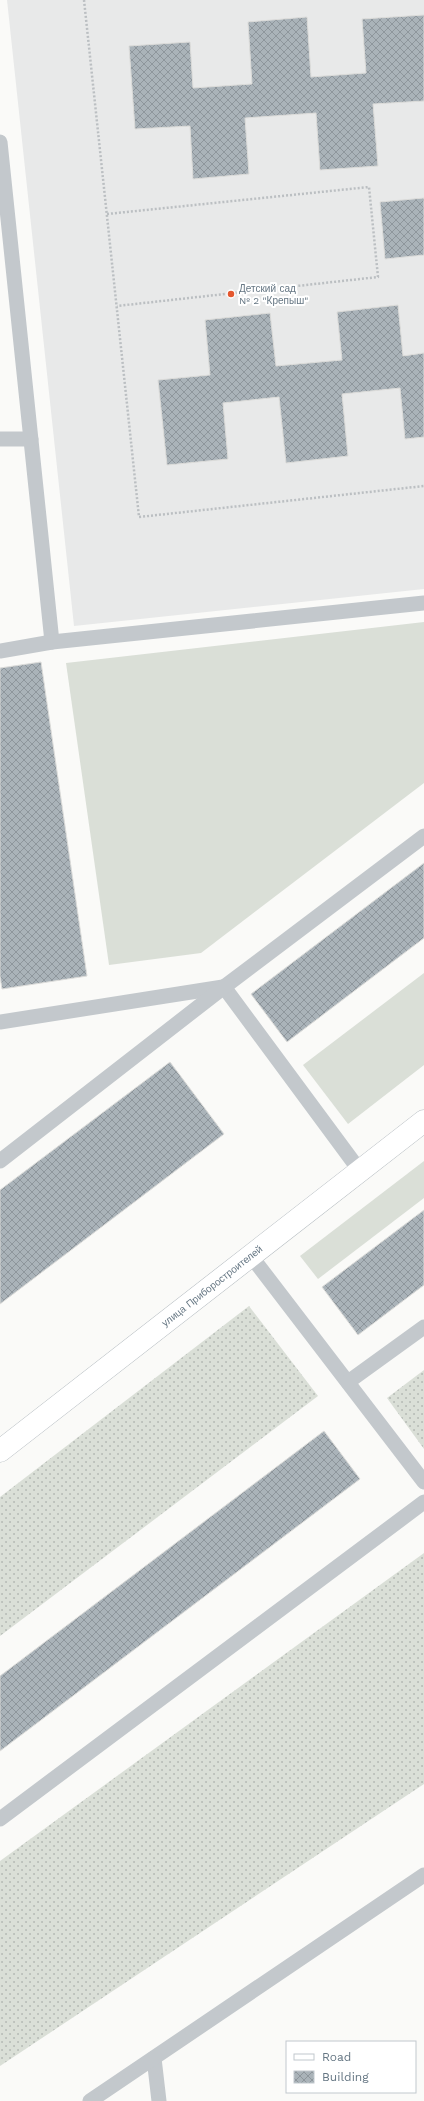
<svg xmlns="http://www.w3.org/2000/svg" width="424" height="2101" viewBox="0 0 424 2101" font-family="'Work Sans',sans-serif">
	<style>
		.built { fill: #e8e9e9 }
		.grass { fill: #dadfd7 }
		.garden { fill: url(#garden-dots) }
		.building { fill: url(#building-cross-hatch); stroke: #dcdcda }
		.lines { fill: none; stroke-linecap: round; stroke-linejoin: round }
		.secondary-casing { stroke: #b3babf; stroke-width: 23 }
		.path { stroke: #bbbfc2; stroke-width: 2.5; stroke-dasharray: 2 2; stroke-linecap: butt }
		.lane { stroke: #c3c8cc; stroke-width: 15 }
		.secondary { stroke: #fff; stroke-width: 22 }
		.poi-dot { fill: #e4572e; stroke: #fff; stroke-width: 1.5 }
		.labels { text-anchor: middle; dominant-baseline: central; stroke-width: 4; stroke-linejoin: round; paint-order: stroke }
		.poi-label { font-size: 10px; fill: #657683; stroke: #fff; text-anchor: start }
		.street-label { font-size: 10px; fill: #657683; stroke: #fff }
	</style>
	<defs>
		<pattern id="garden-dots" width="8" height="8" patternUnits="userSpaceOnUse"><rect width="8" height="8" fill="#dadfd7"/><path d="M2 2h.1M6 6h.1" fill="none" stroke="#b4b9b4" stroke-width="1.8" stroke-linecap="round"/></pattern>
		<pattern id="building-cross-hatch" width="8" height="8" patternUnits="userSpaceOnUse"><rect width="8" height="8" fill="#aab3b9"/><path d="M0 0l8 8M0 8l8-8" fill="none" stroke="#8e969c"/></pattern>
	</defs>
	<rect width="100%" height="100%" fill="#fafaf8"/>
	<path class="built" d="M7,0h417v589l-350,37z"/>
	<g class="grass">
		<path d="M424,622v161l-223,170 -92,12 -43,-302z"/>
		<path d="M424,973v92l-76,59 -45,-59z"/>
		<path d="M424,1161v37l-106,81 -18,-23z"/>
	</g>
	<g class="garden">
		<path d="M249,1306l69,90 -318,240v-139z"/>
		<path d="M424,1370v79l-37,-51z"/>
		<path d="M424,1553v231l-424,282v-205z"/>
	</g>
	<g class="building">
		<path d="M424,15v86l-51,3 5,62 -58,4 -4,-57 -71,5 4,56 -56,5 -3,-53 -55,3 -6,-83 61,-4 3,46 59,-4 -4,-62 59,-5 4,60 55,-4 -4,-54z"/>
		<path d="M424,198v57l-39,4 -5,-57z"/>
		<path d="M398,305l5,51 21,-3v84l-19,2 -5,-51 -58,6 6,62 -62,7 -7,-66 -56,6 5,56 -61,6 -9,-85 52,-5 -5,-55 65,-7 6,53 66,-6 -5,-48z"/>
		<path d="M41,662l46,314 -85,13 -2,-13v-308z"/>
		<path d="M424,863v75l-137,104 -36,-48z"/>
		<path d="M170,1062l54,72 -224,170v-114z"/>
		<path d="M424,1210v75l-66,50 -36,-48z"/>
		<path d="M324,1431l36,48 -360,272v-75z"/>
	</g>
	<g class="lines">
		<defs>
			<path id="secondary" d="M0,1451l424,-330"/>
		</defs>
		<use href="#secondary" class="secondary-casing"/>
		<g class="path">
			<path d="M84,0l55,517 285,-31"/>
			<path d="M107,214l262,-27 9,90 -261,29"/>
		</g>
		<g class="lane">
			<path d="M0,142l52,500"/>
			<path d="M0,439h31"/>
			<path d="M0,651l52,-9 372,-39"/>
			<path d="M224,987l136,184"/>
			<path d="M0,1022l223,-35"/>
			<path d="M0,1161l224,-174 200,-151"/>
			<path d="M251,1256l173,226"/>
			<path d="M348,1382l76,-55"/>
			<path d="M0,1819l424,-317"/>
			<path d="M154,2058l5,43"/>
			<path d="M90,2101l334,-226"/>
		</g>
		<use href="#secondary" class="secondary"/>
	</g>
	<circle class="poi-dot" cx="231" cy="294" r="4"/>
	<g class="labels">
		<g class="poi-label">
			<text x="239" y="288">Детский сад<tspan x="239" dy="12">№ 2 "Крепыш"</tspan></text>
		</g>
		<g class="street-label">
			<text transform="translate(212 1286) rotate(-38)">улица Приборостроителей</text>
		</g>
	</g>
	<rect x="286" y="2041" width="130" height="52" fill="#ffffff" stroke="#c1c8cd"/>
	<rect x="294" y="2054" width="20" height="6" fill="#ffffff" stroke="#c1c8cd"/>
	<text x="322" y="2061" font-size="12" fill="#657683">Road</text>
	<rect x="294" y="2071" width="20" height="12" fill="url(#building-cross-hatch)" stroke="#c1c8cd"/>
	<text x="322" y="2081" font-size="12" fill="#657683">Building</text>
</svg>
